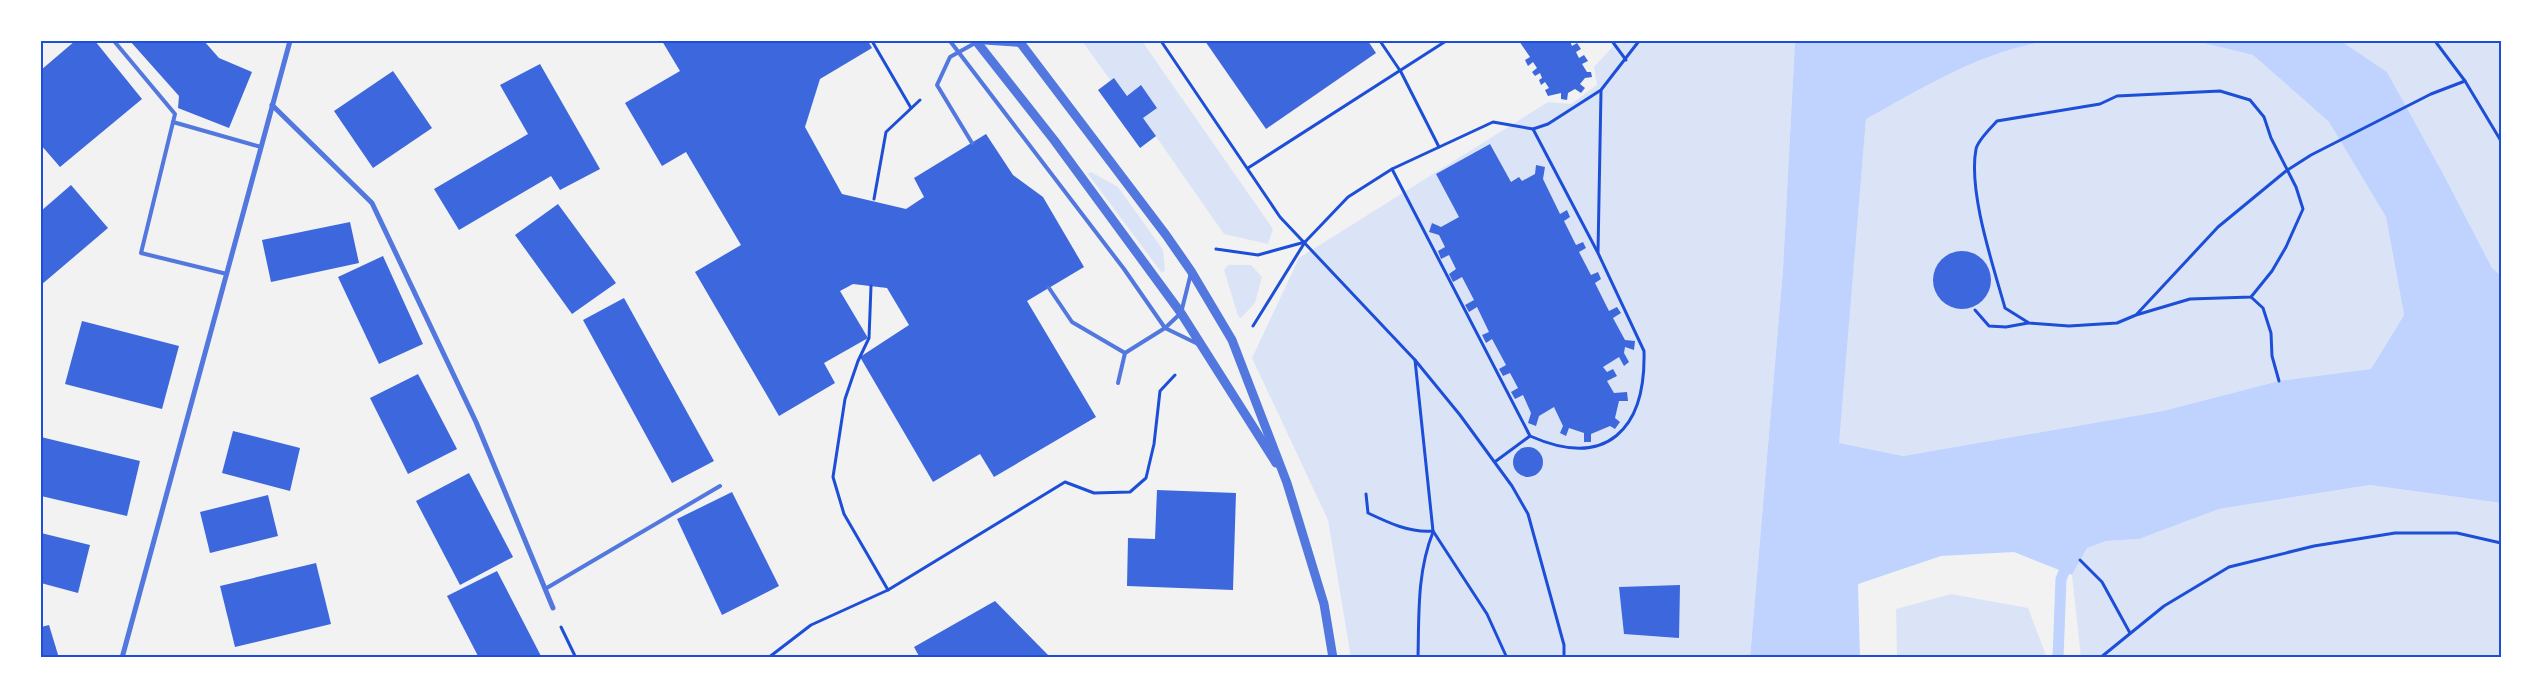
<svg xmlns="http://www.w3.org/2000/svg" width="2542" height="699" viewBox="0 0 2542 699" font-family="'Nunito Sans',sans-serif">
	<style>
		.green { fill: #dbe4f7 }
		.water { fill: #bfd3fe }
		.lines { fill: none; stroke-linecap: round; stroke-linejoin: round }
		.stream { stroke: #bfd3fe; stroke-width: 11 }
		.building { fill: #3d67dc }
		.path { stroke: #1d4ed8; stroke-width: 3 }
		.service { stroke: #5277de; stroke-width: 4 }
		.minor { stroke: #5277de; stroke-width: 5 }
		.tertiary { stroke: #5277de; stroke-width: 9 }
		.neatline { fill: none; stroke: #1d4ed8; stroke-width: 2 }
	</style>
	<rect width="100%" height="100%" fill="#f2f2f2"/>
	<g class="green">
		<path d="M1082,41h60l131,188 -5,15 -44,-10 -81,-116 14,-11 -16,-21 -14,10 -12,-17 -4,2z"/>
		<path d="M1618,41h177l-12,228 -33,389h-399l-23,-138 -76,-162 47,-100 249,-156 23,2 26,-19 -3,-18z"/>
		<path d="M2047,41h148l58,14 76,67 57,95 18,98 -33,54 -92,12 -116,30 -260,45 -65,-13 28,-324c58,-32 114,-67 181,-78z"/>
		<path d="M2341,41h160v235l-9,-8 -105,-196z"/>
		<path d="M1091,172l27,15 45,63 2,20 -3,3 -74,-99z"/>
		<path d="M1228,265h23l11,12 -7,26 -14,15 -3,-2 -14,-46z"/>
		<path d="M2370,485l131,18v155h-420l-9,-83 15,-27 19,-7 33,-2 80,-30z"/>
		<path d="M1951,594l77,14 19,50h-150l-1,-49z"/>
	</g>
	<path class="water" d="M1795,41h252c-67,11 -123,46 -181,78l-27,324 64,13 260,-45 116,-30 92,-12 33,-54 -18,-98 -57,-95 -76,-67 -58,-14h146l46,31 55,100 50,96 9,8v227l-131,-18 -151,24 -80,30 -33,2 -19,7 -15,27 -58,-23 -73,4 -83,28 2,74h-110l33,-389z"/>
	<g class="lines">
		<path class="stream" d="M2058,658l3,-79 10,-23"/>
	</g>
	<g class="building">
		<path d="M75,41h20l47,58 -82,68 -19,-22v-75z"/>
		<path d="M130,41h74l15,17 33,14 -23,56 -51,-20 1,-12z"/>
		<path d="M662,41h206l4,7 -52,31 -15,48 37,67 64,15 18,-12 -10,-19 72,-44 27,41 30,22 41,70 -57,34 69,116 -102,60 -14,-23 -47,28 -73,-125 49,-32 -22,-37 -34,-4 -13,7 28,47 -44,25 11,20 -56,33 -84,-144 46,-27 -55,-93 -24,14 -37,-63 55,-32z"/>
		<path d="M1205,41h163l8,12 -110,76z"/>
		<path d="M1519,41h51l2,5 5,-3 4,6 -5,3 3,6 5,-3 4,6 -6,3 5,8h4l1,5 -7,1 -5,6 5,4 -4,5 -6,-4 -7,4 -1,7 -6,-1v-6l-13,3 -3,-6 4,-2 -4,-6 -4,3 -2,-5 3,-2 -2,-5 -5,3 -3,-4 5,-4 -4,-6 -5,4 -3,-6 5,-3z"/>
		<path d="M540,64l60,105 -40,21 -9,-14 -92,54 -25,-41 94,-55 -28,-49z"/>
		<path d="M393,71l39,57 -59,40 -39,-57z"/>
		<path d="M1114,78l13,18 14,-11 16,23 -14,10 13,18 -16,12 -42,-58z"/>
		<path d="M1490,144l21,38 8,-5 3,4 13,-7 1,-9 9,2 -2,12 17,35 7,-4 3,7 -6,4 12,24 7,-3 3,6 -7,4 12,23 7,-3 3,7 -6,4 14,28 8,-4 4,6 -8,5 12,22 10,1 -1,9 -9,-3 -1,6 5,9 -5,4 -5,-9 -16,10 4,5 6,-3 4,7 -10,5 7,12 13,-1 1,9h-9l-4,17 5,4 -5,7 -5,-3 -19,8v8h-7v-9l-15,-5 -3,8 -6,-3 3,-7 -9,-19 -15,9 -3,10 -8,-3 3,-10 -8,-18 -8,4 -4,-7 7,-4 -8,-15 -7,3 -4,-7 7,-4 -14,-26 -6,4 -4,-8 7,-3 -12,-25 -8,5 -4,-7 9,-5 -12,-23 -9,5 -4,-8 7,-5 -7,-14 -8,4 -3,-8 7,-4 -6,-12 -10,-3 3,-9 9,4 18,-10 -23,-43z"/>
		<path d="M71,185l37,43 -67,57v-74z"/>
		<path d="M558,204l58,79 -44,31 -57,-79z"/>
		<path d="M350,222l9,41 -88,19 -9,-42z"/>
		<circle cx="1962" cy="280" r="29"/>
		<path d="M383,256l40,88 -44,20 -41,-87z"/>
		<path d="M624,298l90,163 -42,22 -89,-163z"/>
		<path d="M82,321l97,25 -17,63 -97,-25z"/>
		<path d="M418,374l39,75 -49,25 -38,-76z"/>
		<path d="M233,431l67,17 -10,43 -68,-18z"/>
		<path d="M41,437l99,24 -13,55 -86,-20z"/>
		<circle cx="1528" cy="462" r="15"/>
		<path d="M469,473l44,84 -53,28 -44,-84z"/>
		<path d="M1157,490l79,3 -3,97 -106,-4 1,-48 27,1z"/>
		<path d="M732,492l47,94 -57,29 -45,-96z"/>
		<path d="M268,495l10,41 -68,17 -10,-41z"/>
		<path d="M41,533l49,12 -12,48 -37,-10z"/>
		<path d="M316,563l15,61 -96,23 -15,-61z"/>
		<path d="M497,571l29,56 16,31h-63l-32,-62z"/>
		<path d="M1680,585l-1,53 -55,-4 -5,-47z"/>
		<path d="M995,601l56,57h-131l-6,-11z"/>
		<path d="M49,625l10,33h-18v-31z"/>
	</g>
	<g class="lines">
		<g class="path">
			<path d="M872,41l39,67"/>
			<path d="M1161,41l119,176 135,143 45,55 52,71 16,28 36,131v13"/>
			<path d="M1380,41l21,31 38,75"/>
			<path d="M1612,41l14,19"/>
			<path d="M2435,41l30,40 36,60"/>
			<path d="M1248,168l198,-127"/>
			<path d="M1392,169l138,267c77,34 116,-7 114,-85l-46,-98 -65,-124"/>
			<path d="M874,199l12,-67 34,-32"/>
			<path d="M1216,249l42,6 47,-13"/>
			<path d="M1598,252l3,-161"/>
			<path d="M871,286l-2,52 -11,23 -13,38 -12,78 11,37 44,76"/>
			<path d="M2251,297l12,11 8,25 1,23 7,25"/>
			<path d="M1975,310l14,16 17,1 22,-4"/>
			<path d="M2136,315l54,-16 61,-2 21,-26 14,-24 17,-38 -7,-22 -25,-49 -7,-21 -14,-17 -30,-9 -103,5 -17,8 -103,17c-6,7 -19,19 -21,28 -8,43 17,116 29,159l24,15 40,3 48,-3 19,-8 82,-88 68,-56 25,-16 120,-61 34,-13"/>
			<path d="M1253,326l52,-84 43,-45 44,-28 101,-47 40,7 15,-5 53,-34 38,-49"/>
			<path d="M1415,360l18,171 54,83 20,44"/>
			<path d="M1496,461l34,-25"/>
			<path d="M1366,494l2,19c21,10 42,20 65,18"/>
			<path d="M2080,560l22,22 28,51"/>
			<path d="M561,627l15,31"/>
			<path d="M768,658l43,-33 77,-35 177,-108 29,11 36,-1 16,-14 8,-34 6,-53 15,-16"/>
			<path d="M1418,658c1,-43 -1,-86 15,-126"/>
			<path d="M2100,658l64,-52 65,-39 85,-21 81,-13h62l44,10"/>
		</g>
		<g class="service">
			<path d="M114,41l61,73 -34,139 86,21"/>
			<path d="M950,41l174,228 41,59 33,16"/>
			<path d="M173,122l88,25"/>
			<path d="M972,143l-35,-58 13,-28 27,-15 44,3"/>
			<path d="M1049,288l23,34 53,31"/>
			<path d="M1118,383l7,-30 40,-25 16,-15 10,-40"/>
			<path d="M545,589l175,-103"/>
		</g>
		<g class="minor">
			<path d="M272,105l100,98 104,219 77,186"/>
			<path d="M122,658l168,-617"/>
		</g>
		<g class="tertiary">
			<path d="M976,41l78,99 127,173 95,150"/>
			<path d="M1019,41l147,194 25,36 41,69 55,143 37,121 9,54"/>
		</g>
	</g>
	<rect width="2542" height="699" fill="none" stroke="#ffffff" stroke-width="85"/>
	<rect x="42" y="42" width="2458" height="614" class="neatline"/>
</svg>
